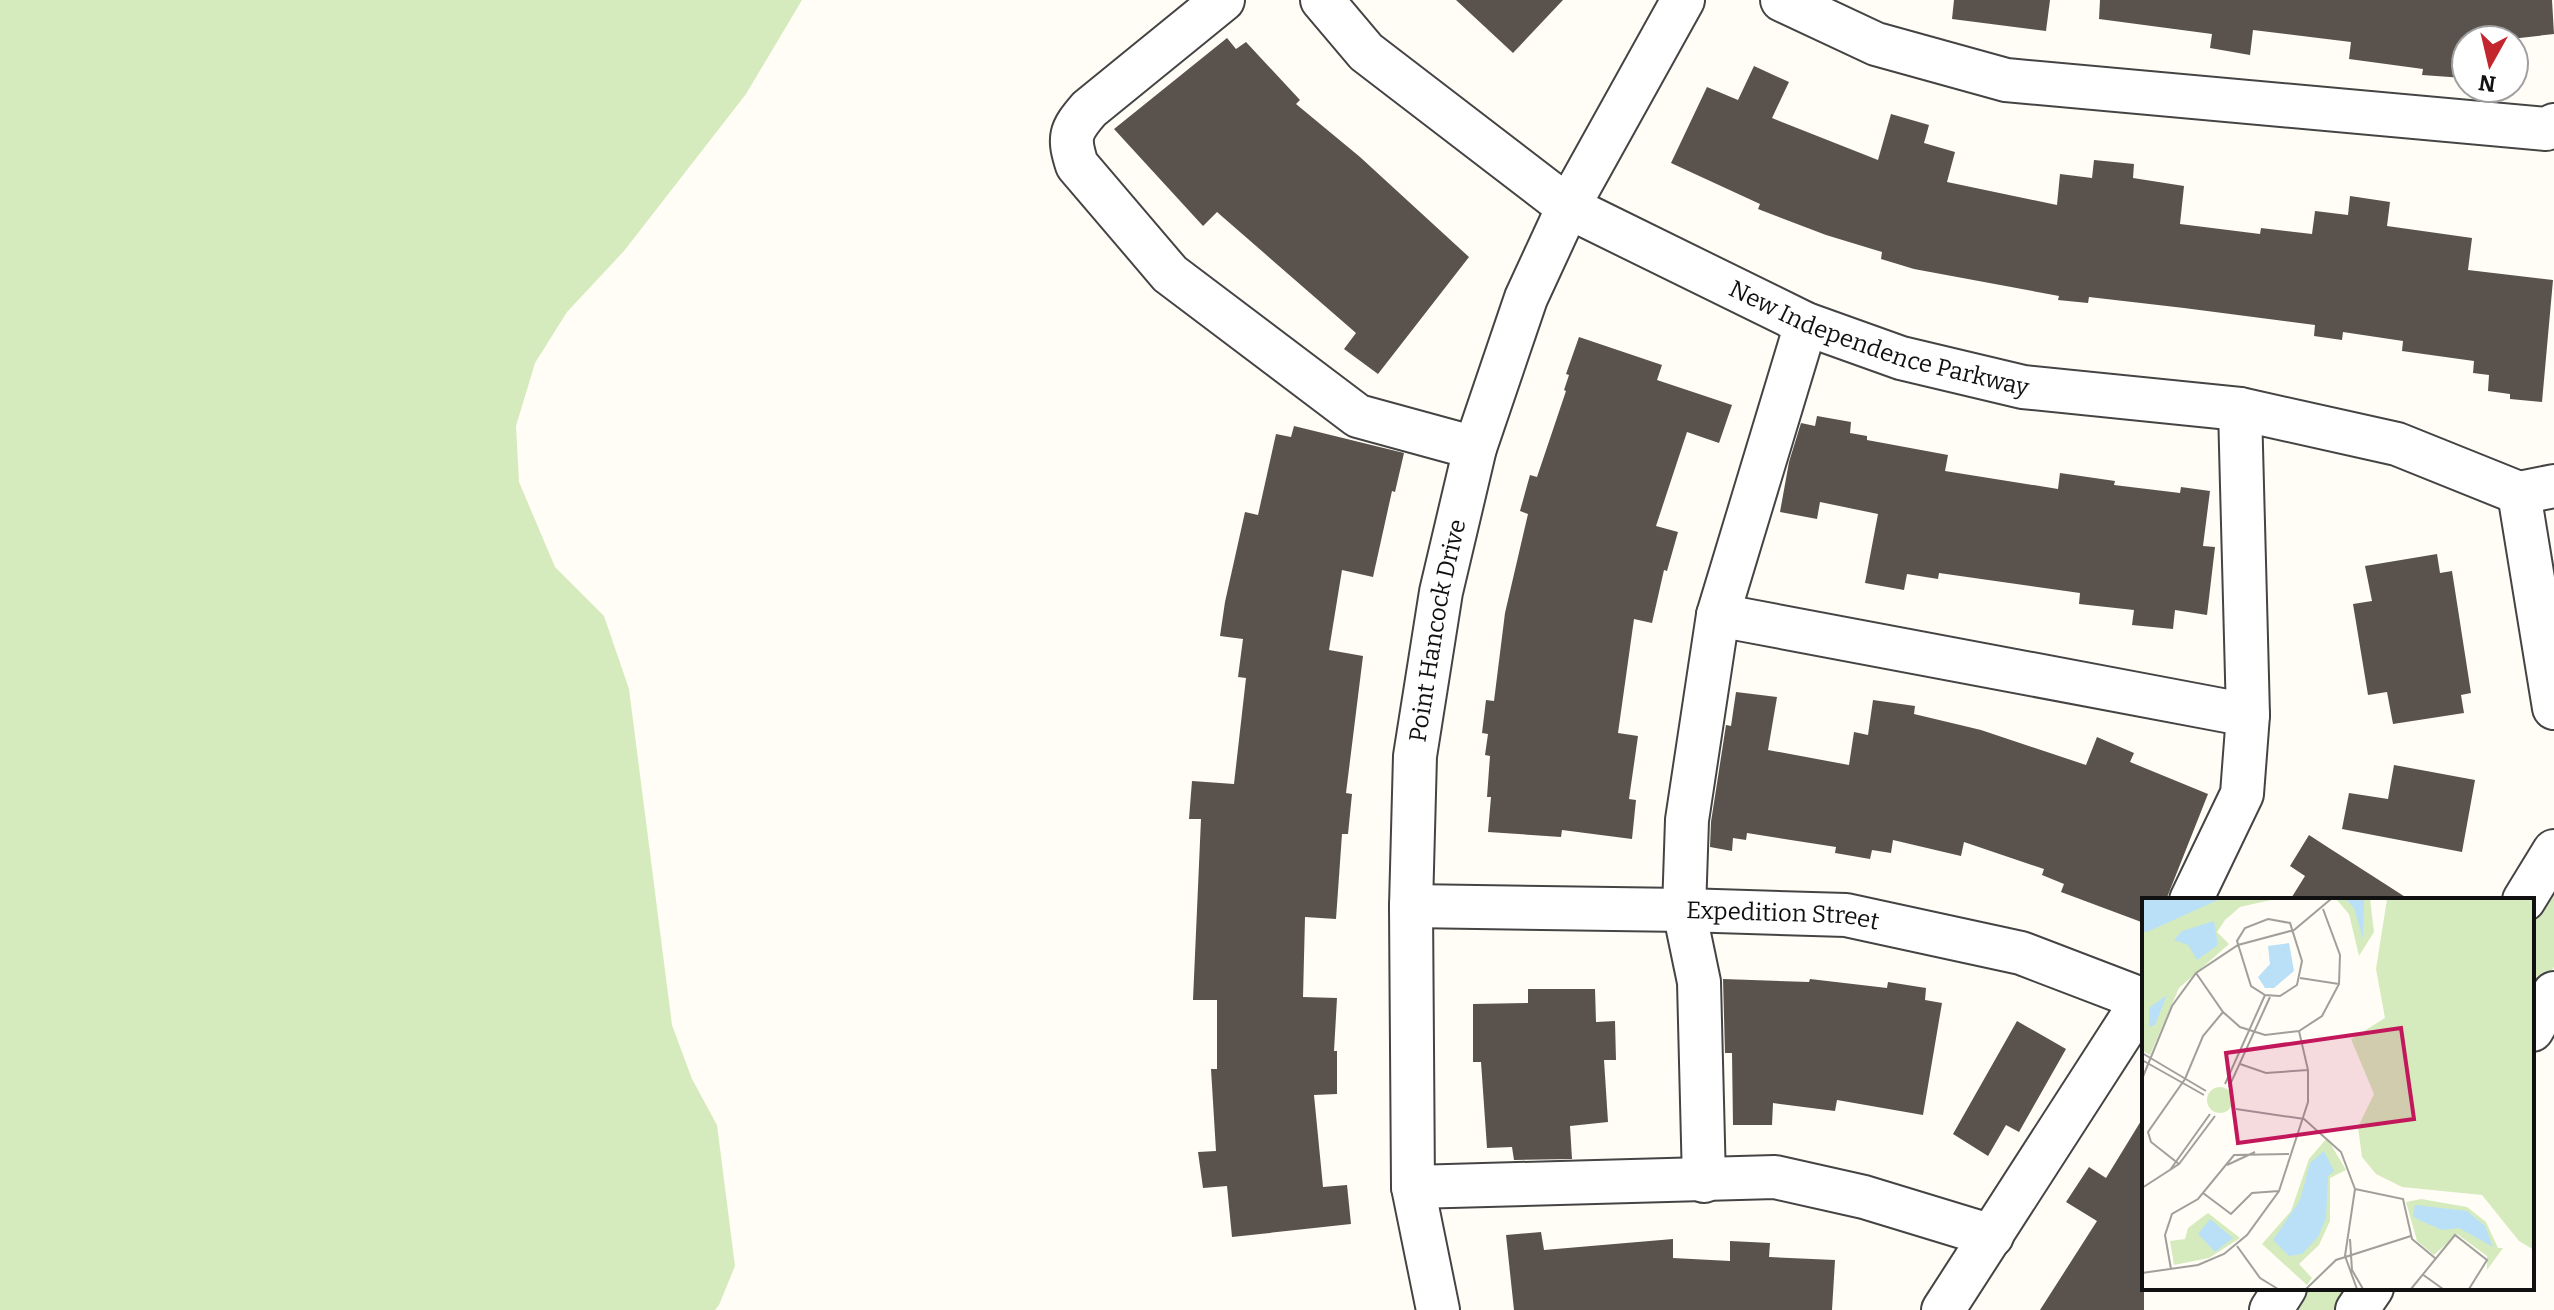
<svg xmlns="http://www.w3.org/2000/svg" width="2554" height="1310" viewBox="0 0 2554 1310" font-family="Bitter,serif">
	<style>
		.green { fill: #d5ebbd }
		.building { fill: #5a524d }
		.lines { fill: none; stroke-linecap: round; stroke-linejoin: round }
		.minor-casing { stroke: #444; stroke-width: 46 }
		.minor { stroke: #fff; stroke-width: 42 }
		.labels { text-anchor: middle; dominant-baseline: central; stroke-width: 8; stroke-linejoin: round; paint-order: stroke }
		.street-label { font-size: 24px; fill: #111; stroke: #fff }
		.inset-road { fill: none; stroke: #a09f9a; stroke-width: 2 }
		.view { fill: #c2185b; fill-opacity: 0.15; stroke: #c2185b; stroke-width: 4 }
		.inset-edge { fill: none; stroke: #111; stroke-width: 4 }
	</style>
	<rect width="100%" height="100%" fill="#fffdf5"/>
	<g class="green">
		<path d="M0,0h802l-56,94 -122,157 -57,61 -32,51 -19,63 3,56 36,85 49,49 25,73 43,336 20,54 25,46 18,141 -16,39 -4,5h-715z"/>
		<path d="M2554,877v90l-22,35v-92z"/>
		<path d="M2291,1288h58l-14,22h-58z"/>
	</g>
	<g class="building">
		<path d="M1456,0h107l-50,53z"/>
		<path d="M1954,0h96l-4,31 -94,-12z"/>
		<path d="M2100,0h452l2,34 -52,6h-36l-2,38 -42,-3 1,-6 -74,-10 2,-17 -98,-12 -3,25 -40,-7 2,-14 -113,-15z"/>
		<path d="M1227,38l9,11 10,-7 54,58 -4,4 64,53 109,100 -91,117 -34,-25 12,-16 -139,-121 -14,14 -89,-97z"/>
		<path d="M1754,66l35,16 -17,36 106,42 13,-46 38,11 -5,18 31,9 -8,30 110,23 3,-31 32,4 2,-18 40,4 -1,14 51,8 -4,38 80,10 1,-6 51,6 3,-23 33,4 2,-19 40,6 -3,24 85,12 -4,32 85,10 -11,122 -32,-3v-5l-22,-3 1,-16 -16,-2 1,-12 -72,-10 1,-10 -60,-9 -1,8 -28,-4 1,-11 -131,-17 -95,-11 -1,6 -30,-3 1,-4 -145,-27 -33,-10 1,-7 -56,-17 -68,-26 2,-5 -89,-41 36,-76 31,13z"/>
		<path d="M1579,337l83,28 -5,15 75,25 -13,38 -32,-11 -31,94 22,6 -11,39 -3,-1 -12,53 -18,-4 -16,114 20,3 -9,63 7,1 -4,39 -70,-9 -1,7 -73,-5 3,-35h-4l3,-41 -5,-1 3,-21 -6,-1 4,-33 8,1 11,-88 23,-99 -8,-3 10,-36 7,2 29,-86 -2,-1 5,-15 -3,-1z"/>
		<path d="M1817,416l34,6 -1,11 17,3v4l81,15 -3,16 113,18 2,-16 55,8 -1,4 66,8 1,-6 29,4 -7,55 12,1 -8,68 -32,-5 -2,19 -41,-4 2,-15 -55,-6 1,-11 -141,-20 -1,6 -31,-5 -3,16 -39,-7 13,-69 -58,-12 -3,17 -37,-7 9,-50 12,-39 14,3z"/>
		<path d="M1294,426l110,27 -9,39 -3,-1 -19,86 -31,-7 -13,80 34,6 -17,137 6,1 -4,40h-6l-6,85 -31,-2 -2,80 34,1 -3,53h3v43l-23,1 9,92 24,-2 4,39 -119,13 -5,-51 -24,2 -5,-36 18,-1 -5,-82h6v-69h-24l8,-181h-12l3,-38 42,3 12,-106 -8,-1 5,-38 -23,-3 5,-34 20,-90 13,3 18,-81 15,3z"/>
		<path d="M2437,554l3,19 12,-2 19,122 -10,2 3,18 -71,11 -6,-32 -19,3 -15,-91 19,-3 -7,-35z"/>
		<path d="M1736,692l41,5 -9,53 81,15 5,-33 14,3 5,-35 42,6 -1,8 67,16 105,35 11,-28 37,16 -4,9 78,32 -42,106h-22v23l-83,-31 3,-8 -22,-9 2,-6 -80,-27 -3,14 -68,-16 -2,13 -19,-3 -2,9 -35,-6 1,-6 -89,-14 -1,7 -13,-2 -1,13 -22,-4 1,-25 15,-97 5,1z"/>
		<path d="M2394,765l81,15 -13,72 -120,-23 7,-36 39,6z"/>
		<path d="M2309,835l20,13 81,52h-120l15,-24 -15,-10z"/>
		<path d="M1723,979l86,3 1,-3 77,9 1,-6 38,6 -1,12 17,3 -19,112 -86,-15 -2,11 -62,-8 -1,22h-39l-1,-72h-7z"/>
		<path d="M1528,989h67l1,33 19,-1 1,39h-12l4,62 -38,4 2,33 -58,1 -2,-13 -25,1 -6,-86h-8v-58l55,-1z"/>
		<path d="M2017,1021l49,28 -47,83 -13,-7 -18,31 -35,-22z"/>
		<path d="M2144,1116v194h-104l57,-89 -31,-19 23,-35 17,11z"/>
		<path d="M1541,1232l3,18 129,-11v19l57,3v-20l40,2 -1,14 66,3 -3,50h-318l-8,-75z"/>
	</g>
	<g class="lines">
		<defs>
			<g id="minor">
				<path d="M1223,0l-134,109c-19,22 -21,28 -12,56l93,109 188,142 117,32"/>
				<path id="s1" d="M1322,0l44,52 202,155 238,117 95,34 122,29 217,22 157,35 122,49"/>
				<path d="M1782,0l94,44 130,36 540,49 8,-4"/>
				<path d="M2554,486l-35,7 35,215"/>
				<path d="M1718,615l530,100"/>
				<path d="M2191,900l51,-106 6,-79 -8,-306"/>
				<path d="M2524,900l30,-49"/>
				<path id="s2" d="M1411,906l273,4 162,5 175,38 123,47"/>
				<path d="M2532,1030l22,-37"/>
				<path d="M1704,1181l-5,-199 -15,-72 3,-90 31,-205 88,-291"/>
				<path d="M1413,1187l362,-10 89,20 128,39"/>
				<path id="s3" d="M1438,1310l-25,-123 -2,-281 4,-150 26,-164 34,-144 51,-150 42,-91 115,-207"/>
				<path d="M1943,1310l201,-312"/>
				<path d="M2271,1310l14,-22"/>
				<path d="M2357,1310l15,-22"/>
			</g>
		</defs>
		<use href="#minor" class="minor-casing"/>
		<use href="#minor" class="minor"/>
	</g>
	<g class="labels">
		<g class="street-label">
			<text stroke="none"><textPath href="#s1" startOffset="662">New Independence Parkway</textPath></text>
			<text stroke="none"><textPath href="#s3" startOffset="684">Point Hancock Drive</textPath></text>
			<text stroke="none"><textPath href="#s2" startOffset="372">Expedition Street</textPath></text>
		</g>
	</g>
	<g transform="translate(2142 898)">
		<rect width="392" height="392" fill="#fffdf5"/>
		<path d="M78,1h55l-35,8 -15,13 -8,12 12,12 -50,44 -29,67 -8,-5v-119zM194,1h34l4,33 -15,24 -10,-42zM245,1h147v351l-15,-9 -37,-46 -80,-8 -26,-13 -14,-17 -4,-30 16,-33 -23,-55 34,-21 -9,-49zM65 202a13 13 0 1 1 26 0a13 13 0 1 1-26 0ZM185,240l19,32 -16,8v43l-11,24 -20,19 13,14 -5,7 -45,-41 29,-33 18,-52zM279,301l46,8 19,15 12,26h5l-16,22v-14l-30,-22 -23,21 -17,-14 -11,-39zM66,315l32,25 -31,20 -35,7 -4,-24 15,-2 3,-11z" fill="#d5ebbd"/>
		<path d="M0,1h78l-73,33 -5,-1zM204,1h18l-1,40 -9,-31zM72,23l4,24 -21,15 -9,-15 -14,-5 8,-9zM147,45l5,28 -20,17h-9l-7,-11 12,-13 -2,-18zM25,97l-12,30 -6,2v-19zM182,253l10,20 -6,5 -2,42 -8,19 -16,17 -13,2 -16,-16 27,-40 10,-37zM273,307l52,6 18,15 8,21 -34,-19 -17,2 -23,-10 -6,-4zM68,321l23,19 -18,14 -17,-18z" fill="#b9e0f7"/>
		<path class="inset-road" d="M126,21l22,4 12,38 -5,24 -17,11 -15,-1 -14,-9 -14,-45 8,-13zM54,75l27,39 17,15 25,8 34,-4 23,-15 17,-32 1,-29 -17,-46M158,80l39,6M0,155l64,38M0,162l62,35M98,166l26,9 42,-3M0,181l30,-73 24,-33 42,-28 56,-15 37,-31M83,186l40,-89M87,189l41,-90M94,211l68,10 37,33 14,37 -10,67 12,33M37,266l-28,-22 -3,-10 37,-53 18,-43 20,-24M85,267l28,-13M28,272l40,-56M0,290l37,-24 36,-48M213,291l48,10 9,40 23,19M61,295l28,21 21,-21 27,-2M208,341l2,31 11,19M95,348l23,32 18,11M29,371l-6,-34 7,-21 26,-15 36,-44 55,-1M0,375l56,-8 26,-11 23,-19 32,-44 29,-89v-32l-9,-39M280,376l21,15M164,391l30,-29 75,-24M269,391l44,-54 32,25 -18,29"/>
		<path class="view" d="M259,130l13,91 -176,24 -12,-90z"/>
		<rect width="392" height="392" class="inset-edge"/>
	</g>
	<g transform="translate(2490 64) rotate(188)"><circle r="38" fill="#ffffff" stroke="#a0a0a0" stroke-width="2"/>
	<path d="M0-6L14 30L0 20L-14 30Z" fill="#c4262e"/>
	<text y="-12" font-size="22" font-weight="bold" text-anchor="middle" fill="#111111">N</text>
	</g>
</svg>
